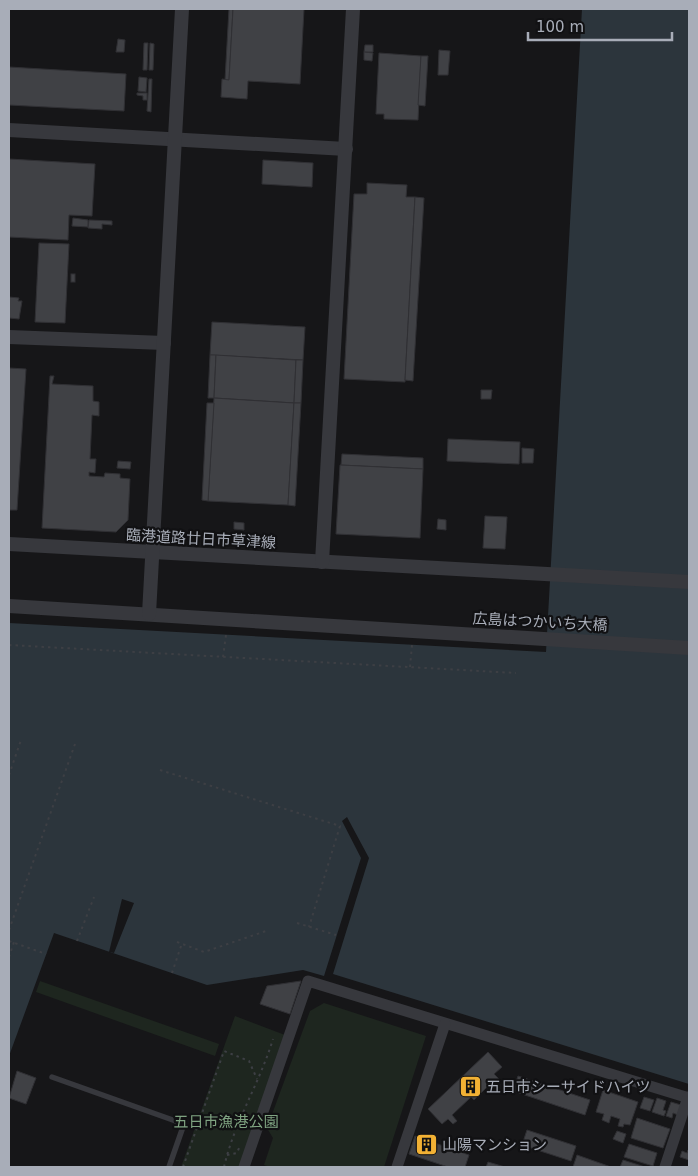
<svg xmlns="http://www.w3.org/2000/svg" width="698" height="1176" viewBox="0 0 698 1176" font-family="'DejaVu Sans','Noto Sans JP',sans-serif">
	<style>
		.green { fill: #1e261f }
		.water { fill: #2c353c }
		.pier { fill: #161618 }
		.building { fill: #404145; stroke: #303034 }
		.lines { fill: none; stroke-linecap: round; stroke-linejoin: round }
		.path { stroke: #3d3f44; stroke-width: 2; stroke-dasharray: 2.5 4; stroke-linecap: butt }
		.service { stroke: #37383d; stroke-width: 5.5 }
		.minor { stroke: #37383d; stroke-width: 11 }
		.tertiary { stroke: #37383d; stroke-width: 14 }
		.labels { text-anchor: middle; dominant-baseline: central; stroke-width: 4.5; stroke-linejoin: round; paint-order: stroke }
		.street-label { font-size: 15px; fill: #a8adb8; stroke: #111113 }
		.poi-label { font-size: 15px; fill: #a8adb8; stroke: #111113; text-anchor: start }
		.park-label { font-size: 15px; fill: #7fa381; stroke: #111113 }
	</style>
	<rect width="100%" height="100%" fill="#161618"/>
	<g class="green">
		<path d="M40,981l179,63 -4,12 -179,-64z"/>
		<path d="M324,1003l102,33 -42,131h-114l-6,-2 9,-27 -6,-10 43,-117z"/>
		<path d="M235,1016l50,19 -46,132h-58z"/>
	</g>
	<path class="water" d="M582,9h107v1075l-356,-110 36,-116 -22,-41 -5,4 19,37 -37,118 -21,-6 -96,15 -153,-52 -45,123v-433l537,29z"/>
	<path class="pier" d="M122,899l12,4 -20,50 -5,-1z"/>
	<g class="building">
		<path d="M229,9h4l-4,71h-4z"/>
		<path d="M233,9h71l-4,75 -52,-3 -1,18 -26,-2 1,-18 7,1z"/>
		<path d="M118,39l7,1 -1,12h-8z"/>
		<path d="M144,43h4l-1,27h-4z"/>
		<path d="M150,43l4,1 -1,26h-4z"/>
		<path d="M365,45h8v7h-9z"/>
		<path d="M439,50l11,1 -2,24h-10z"/>
		<path d="M364,52l9,1 -1,8 -8,-1z"/>
		<path d="M379,53l42,3 -3,64 -34,-1v-5h-8z"/>
		<path d="M421,56h7l-3,50 -7,-1z"/>
		<path d="M9,67l117,7 -2,37 -115,-6z"/>
		<path d="M139,77l8,1 -1,14 -8,-1z"/>
		<path d="M149,79h3l-1,33 -4,-1z"/>
		<path d="M137,93h10v7h-4v-4l-6,-1z"/>
		<path d="M9,159l86,5 -3,52 -23,-1 -1,25 -59,-3z"/>
		<path d="M263,160l50,3 -1,24 -50,-3z"/>
		<path d="M367,183l40,2 -1,12h9l-10,185 -61,-3 10,-185h13z"/>
		<path d="M415,197l9,1 -11,183 -8,-1z"/>
		<path d="M73,218l15,2v7l-16,-1z"/>
		<path d="M89,220l23,1v4l-10,-1v5l-14,-1z"/>
		<path d="M39,243l30,1 -4,79 -30,-1z"/>
		<rect x="71" y="274" width="4" height="8"/>
		<path d="M9,297l10,1 -1,3h4l-3,18 -10,-1z"/>
		<path d="M212,322l93,5 -2,33 -93,-5z"/>
		<path d="M210,355h6l-2,43h-6z"/>
		<path d="M216,355l80,5 -2,43 -80,-5z"/>
		<path d="M296,360h7l-2,43h-7z"/>
		<path d="M9,368l17,1 -9,141h-8z"/>
		<path d="M50,376h4l-2,8 41,2v15l6,1v14l-7,-1 -2,44h6l-1,14 -6,-1v4l15,1 1,-4 15,1v4l10,1 -2,41 -12,12 -74,-4z"/>
		<path d="M481,390h11l-1,9h-10z"/>
		<path d="M214,398l80,5 -6,102 -80,-4z"/>
		<path d="M207,403h7l-6,98 -6,-1z"/>
		<path d="M294,403h7l-6,103 -7,-1z"/>
		<path d="M448,439l72,3 -1,22 -72,-3z"/>
		<path d="M522,448l12,1 -1,14h-11z"/>
		<path d="M342,454l81,4v11l-82,-4z"/>
		<path d="M118,461l13,1 -1,7 -13,-1z"/>
		<path d="M340,465l83,4 -3,69 -84,-4z"/>
		<path d="M485,516l22,1 -2,32 -22,-1z"/>
		<path d="M438,519l8,1v10l-9,-1z"/>
		<path d="M234,522l10,1v7l-10,-1z"/>
		<path d="M301,981l-11,33 -30,-10 7,-18z"/>
		<path d="M488,1052l14,15 -8,7 6,6 -8,8 -3,-3 -15,15 -3,-3 -19,18 5,6 -4,3 -5,-5 -6,5 -14,-15z"/>
		<path d="M17,1071l19,7 -10,26 -17,-6z"/>
		<path d="M518,1076l72,24 -5,15 -72,-24z"/>
		<path d="M603,1090l35,12 -8,23 -6,-1 -1,3 -5,-1 2,-7 -9,-3 -2,7 -7,-3 2,-6 -8,-2z"/>
		<path d="M644,1097l10,3 -4,11 -10,-3z"/>
		<path d="M657,1098l9,3 -3,9 3,1 -2,5 -12,-4z"/>
		<path d="M671,1102l10,3 -3,10 -5,-2 -1,5 -6,-2z"/>
		<path d="M637,1118l33,11 -7,19 -32,-10z"/>
		<path d="M527,1130l49,16 -5,15 -49,-16z"/>
		<path d="M617,1131l9,3 -3,9 -10,-4z"/>
		<path d="M415,1136l54,19 -4,12h-17l-39,-13z"/>
		<path d="M629,1144l28,9 -4,13 -29,-9z"/>
		<path d="M688,1150l1,10 -9,-3 2,-6 5,2z"/>
		<path d="M577,1155l34,12h-38z"/>
		<path d="M623,1160l22,7h-25z"/>
		<path d="M488,1162l17,5h-19z"/>
	</g>
	<g class="lines">
		<g class="path">
			<path d="M9,630v-7"/>
			<path d="M9,645l507,28"/>
			<path d="M223,657l3,-22"/>
			<path d="M410,667l2,-22"/>
			<path d="M160,770l180,56 -31,101"/>
			<path d="M9,775l12,-35"/>
			<path d="M297,923l39,12"/>
			<path d="M9,930l66,-186"/>
			<path d="M9,941l37,13"/>
			<path d="M77,941l17,-44"/>
			<path d="M177,942l27,10 65,-22"/>
			<path d="M9,957l5,-15"/>
			<path d="M172,973l10,-30"/>
			<path d="M227,1155l10,-2 2,-5"/>
			<path d="M183,1167l41,-116 25,10 8,18"/>
			<path d="M224,1167c11,-47 35,-82 49,-128"/>
		</g>
		<path class="service" d="M52,1077l132,47 -15,43"/>
		<g class="minor">
			<path d="M244,1167l64,-186 381,117"/>
			<path d="M397,1167l48,-143"/>
			<path d="M665,1167l23,-70"/>
		</g>
		<g class="tertiary">
			<path d="M9,130l337,19"/>
			<path d="M9,337l155,6"/>
			<path d="M9,544l680,38"/>
			<path d="M322,562l31,-553"/>
			<path d="M9,606l680,42"/>
			<path d="M149,614l33,-605"/>
		</g>
	</g>
	<defs>
		<symbol id="building-square" viewBox="-11 -11 22 22"><rect x="-9" y="-9" width="18" height="18" rx="4" fill="#f2b134" stroke="#111113"/><path d="M-4-6H4V6H1V3H-1V6H-4ZM-2.5-4.3h1.7v1.8h-1.7ZM.8-4.3h1.7v1.8H.8ZM-2.5-1h1.7V.8h-1.7ZM.8-1h1.7V.8H.8Z" fill="#111"/></symbol>
	</defs>
	<g fill-rule="evenodd">
		<use href="#building-square" x="458" y="1074" width="25" height="25"/>
		<use href="#building-square" x="414" y="1132" width="25" height="25"/>
	</g>
	<g class="labels">
		<g class="street-label">
			<text transform="translate(201 539) rotate(3)">臨港道路廿日市草津線</text>
			<text transform="translate(540 622) rotate(3)">広島はつかいち大橋</text>
		</g>
		<g class="poi-label">
			<text x="486" y="1087">五日市シーサイドハイツ</text>
			<text x="442" y="1145">山陽マンション</text>
		</g>
		<g class="park-label">
			<text x="226" y="1122">五日市漁港公園</text>
		</g>
	</g>
	<rect width="698" height="1176" fill="none" stroke="#a8adb8" stroke-width="20"/>
	<path d="M528 32v8h144v-8" fill="none" stroke="#a8adb8" stroke-width="2.5"/>
	<text x="536" y="32" font-size="15" fill="#a8adb8" stroke="#111113" stroke-width="4" paint-order="stroke">100 m</text>
</svg>
